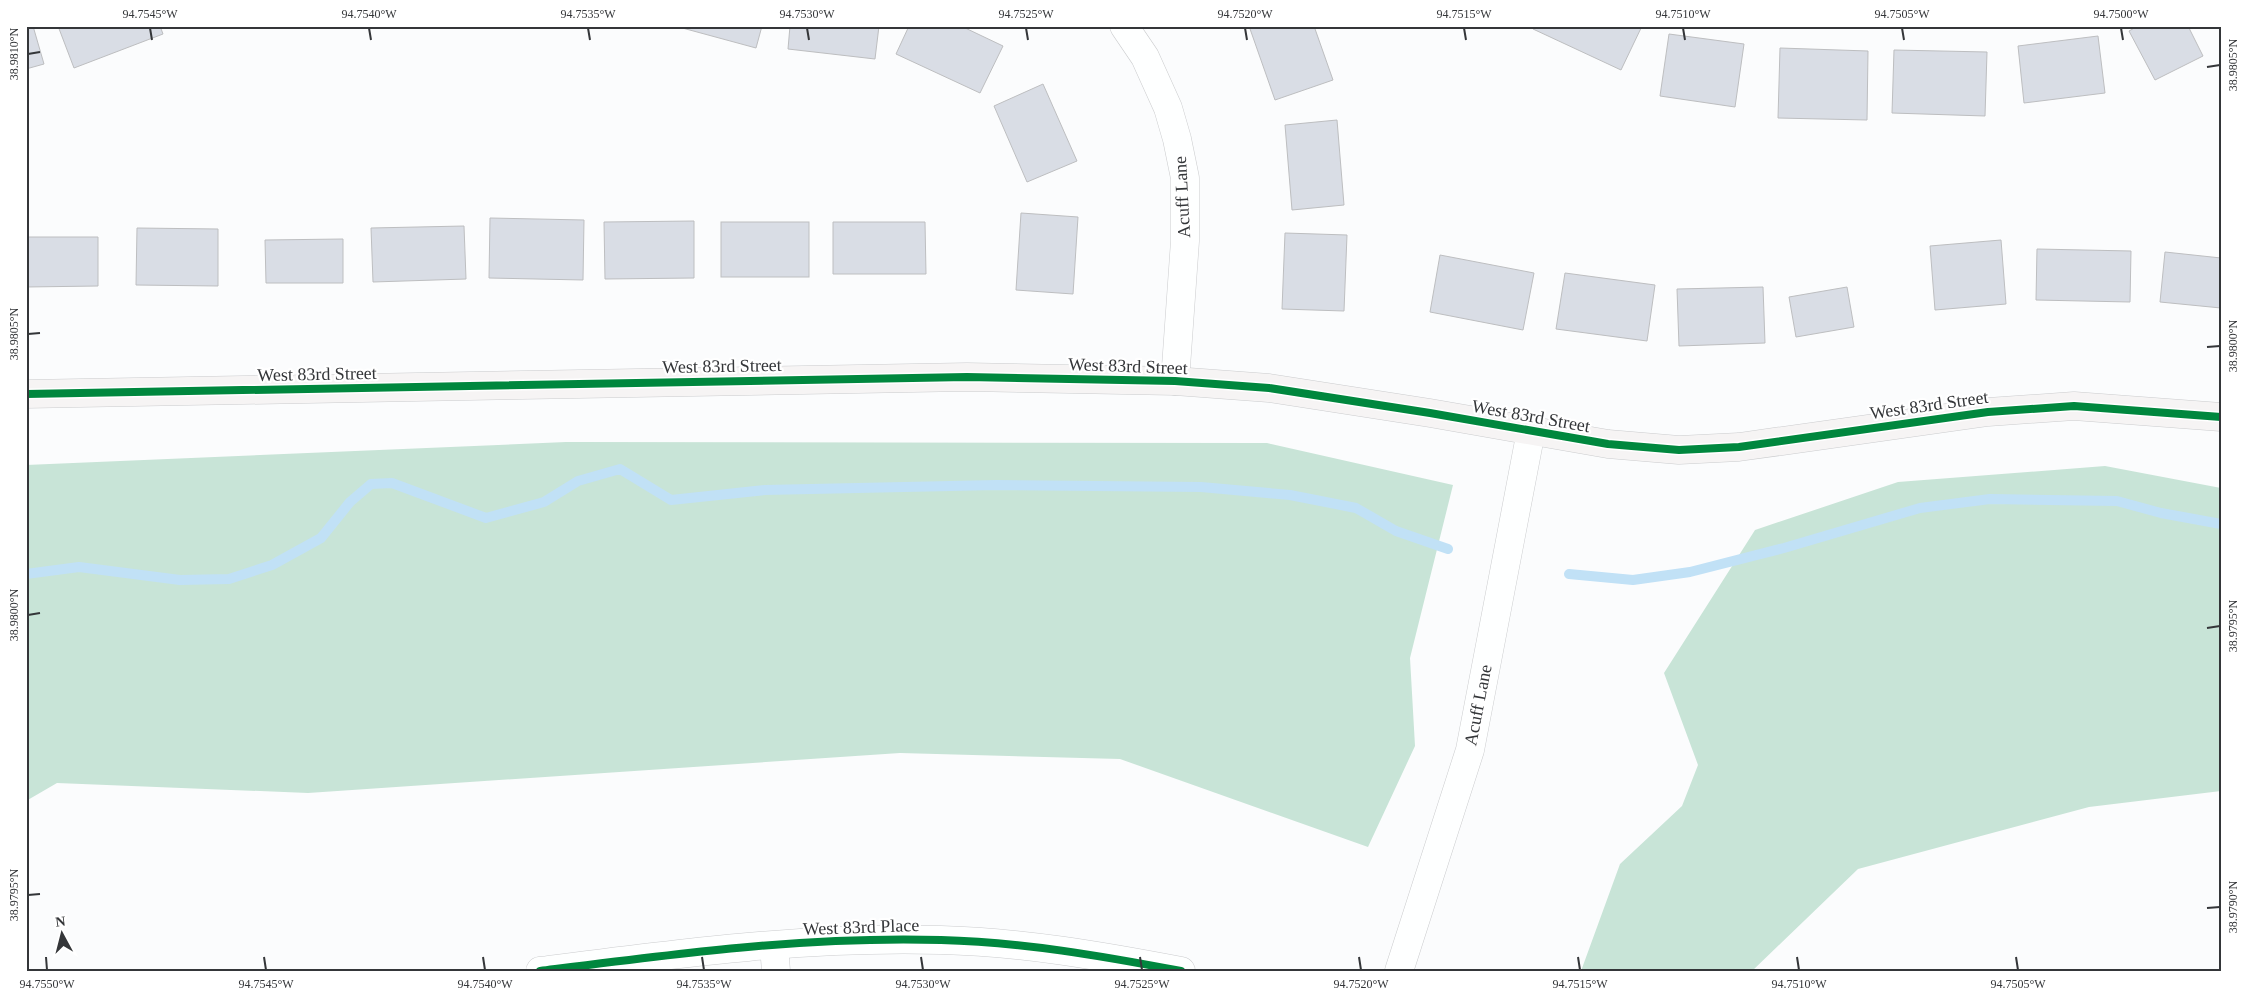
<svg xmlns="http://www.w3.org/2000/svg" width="2247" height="997" font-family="'Times New Roman',serif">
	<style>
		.forest { fill: #c8e4d7 }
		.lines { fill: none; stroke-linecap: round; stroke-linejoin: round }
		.stream { stroke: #c1e1f6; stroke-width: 10 }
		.building { fill: #d9dde5; stroke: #bdbec0 }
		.street-casing { stroke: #cbccce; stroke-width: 29 }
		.secondary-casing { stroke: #cbccce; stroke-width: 29 }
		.street { stroke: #feffff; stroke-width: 28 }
		.secondary { stroke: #f6f4f4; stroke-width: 28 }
		.cycleway-casing { stroke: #fff; stroke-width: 11 }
		.cycleway { stroke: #00873e; stroke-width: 8 }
		.ticks { fill: none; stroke: #343639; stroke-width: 2 }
		.labels { text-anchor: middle; stroke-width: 4.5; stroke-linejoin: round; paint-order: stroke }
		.street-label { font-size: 18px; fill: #343639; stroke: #fff }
		.neatline { fill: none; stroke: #343639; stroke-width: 2 }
		.ticks-label { font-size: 12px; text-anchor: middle; fill: #343639 }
	</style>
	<rect width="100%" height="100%" fill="#fbfcfd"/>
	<g class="forest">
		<polygon points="566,442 1267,443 1453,485 1410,658 1415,746 1368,847 1120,759 900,753 308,793 57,783 26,801 26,465"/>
		<polygon points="2105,466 2221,488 2221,791 2089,807 1858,869 1752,971 1581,971 1620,864 1682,806 1698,765 1664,673 1755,530 1898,482"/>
	</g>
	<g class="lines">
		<g class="stream">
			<polyline points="26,574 79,567 180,580 229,579 272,565 321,538 350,502 371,484 392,483 486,518 544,502 578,481 620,469 671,500 765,490 997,485 1201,487 1290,495 1356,508 1396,531 1448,549"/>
			<polyline points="1569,574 1633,580 1690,572 1784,548 1920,508 1990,499 2117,501 2161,513 2221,524"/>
		</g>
	</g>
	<g class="building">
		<polygon points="26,26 33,26 44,64 26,69"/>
		<polygon points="58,26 160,26 163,34 74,68"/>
		<polygon points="675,26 762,26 756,48"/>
		<polygon points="790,26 879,26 875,59 788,49"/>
		<polygon points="909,26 961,26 1003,46 980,93 896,54"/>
		<polygon points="1249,26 1314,26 1333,80 1275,100"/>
		<polygon points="1534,26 1642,26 1621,70 1533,29"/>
		<polygon points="2138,26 2188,26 2203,56 2155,80 2129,31"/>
		<polygon points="1669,34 1744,44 1735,107 1660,96"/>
		<polygon points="2098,36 2105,93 2024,103 2018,46"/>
		<polygon points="1780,48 1868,51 1867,120 1778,118"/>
		<polygon points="1894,50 1987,52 1985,116 1892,113"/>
		<polygon points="1043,84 1077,161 1027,182 994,106"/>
		<polygon points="1337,120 1344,205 1292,210 1285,125"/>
		<polygon points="1021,213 1078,217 1073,294 1016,290"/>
		<polygon points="490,218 584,220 583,280 489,278"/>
		<polygon points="694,221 694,278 605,279 604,222"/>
		<rect x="721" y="222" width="88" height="55"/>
		<polygon points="833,222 925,222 926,274 833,274"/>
		<polygon points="464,226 466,279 373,282 371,228"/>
		<polygon points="137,228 218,229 218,286 136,285"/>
		<polygon points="1285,233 1347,235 1344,311 1282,309"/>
		<polygon points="26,237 98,237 98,286 26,287"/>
		<polygon points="343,239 343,283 266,283 265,240"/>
		<polygon points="2001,240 2006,304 1935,310 1930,246"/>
		<polygon points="2037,249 2131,251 2130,302 2036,300"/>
		<polygon points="2165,252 2221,258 2221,308 2160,302"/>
		<polygon points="1440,255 1534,273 1523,330 1430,312"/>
		<polygon points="1565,273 1655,285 1647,341 1556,329"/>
		<polygon points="1763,287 1765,343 1679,346 1677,289"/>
		<polygon points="1847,287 1854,327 1796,337 1789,297"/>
	</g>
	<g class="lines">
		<g class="street-casing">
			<g id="street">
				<polyline points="1124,26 1145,57 1168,108 1177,139 1185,178 1185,241 1175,381"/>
				<polyline points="774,946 776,971"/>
				<path d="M 540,971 C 673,954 807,936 941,940 C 1022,942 1102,956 1181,971"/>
				<polyline points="1399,971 1470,750 1531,431"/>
			</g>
		</g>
		<g class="secondary-casing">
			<polyline id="secondary" points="26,394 967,377 1175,381 1269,388 1430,413 1608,444 1679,450 1739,447 1988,412 2074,406 2221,417"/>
		</g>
		<use href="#street" class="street"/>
		<use href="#secondary" class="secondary"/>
		<g class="cycleway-casing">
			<g id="cycleway">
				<polyline points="26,394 967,377 1175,381 1269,388 1430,413 1608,444 1679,450 1739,447 1988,412 2074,406 2221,417"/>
				<path d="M 540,971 C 673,954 807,936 941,940 C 1022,942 1102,956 1181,971"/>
			</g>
		</g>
		<use href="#cycleway" class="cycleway"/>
	</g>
	<path class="ticks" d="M 150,28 L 152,40M 369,28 L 371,40M 588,28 L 590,40M 807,28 L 809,40M 1026,28 L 1028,40M 1245,28 L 1247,40M 1464,28 L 1466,40M 1683,28 L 1685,40M 1902,28 L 1904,40M 2121,28 L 2123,40M 28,54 L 40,52M 2207,67 L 2220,65M 28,334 L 40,333M 2207,347 L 2220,346M 28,615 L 40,613M 2207,628 L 2220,626M 28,895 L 40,894M 2207,908 L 2220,907M 46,957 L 47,970M 264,957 L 266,970M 483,957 L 485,970M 702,957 L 704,970M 921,957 L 923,970M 1140,957 L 1142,970M 1359,957 L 1361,970M 1578,957 L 1580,970M 1797,957 L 1799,970M 2016,957 L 2018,970"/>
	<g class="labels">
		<g class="street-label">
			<text transform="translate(1182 197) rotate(-93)" y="6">Acuff Lane</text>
			<text transform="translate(722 366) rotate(-1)" y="6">West 83rd Street</text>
			<text transform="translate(1128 366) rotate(2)" y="6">West 83rd Street</text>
			<text transform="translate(317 374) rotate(-1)" y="6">West 83rd Street</text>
			<text transform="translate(1929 405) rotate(-8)" y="6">West 83rd Street</text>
			<text transform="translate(1531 416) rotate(10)" y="6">West 83rd Street</text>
			<text transform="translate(1478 705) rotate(-79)" y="6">Acuff Lane</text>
			<text transform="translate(861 927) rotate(-2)" y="6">West 83rd Place</text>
		</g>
	</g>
	<rect width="2247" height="997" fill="none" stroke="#ffffff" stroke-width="55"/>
	<g transform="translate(62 934) rotate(353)" stroke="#ffffff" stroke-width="4" paint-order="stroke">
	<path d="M0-4L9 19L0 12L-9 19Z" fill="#343639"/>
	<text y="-8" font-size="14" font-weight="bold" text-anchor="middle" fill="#343639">N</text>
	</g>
	<rect x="28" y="28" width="2192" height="942" class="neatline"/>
	<g class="ticks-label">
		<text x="150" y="18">94.7545°W</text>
		<text x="369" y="18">94.7540°W</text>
		<text x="588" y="18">94.7535°W</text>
		<text x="807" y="18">94.7530°W</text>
		<text x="1026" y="18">94.7525°W</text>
		<text x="1245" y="18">94.7520°W</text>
		<text x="1464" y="18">94.7515°W</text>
		<text x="1683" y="18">94.7510°W</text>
		<text x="1902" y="18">94.7505°W</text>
		<text x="2121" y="18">94.7500°W</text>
		<text transform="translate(14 54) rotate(-90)" y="4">38.9810°N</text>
		<text transform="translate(2233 65) rotate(-90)" y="4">38.9805°N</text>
		<text transform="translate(14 334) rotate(-90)" y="4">38.9805°N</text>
		<text transform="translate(2233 346) rotate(-90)" y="4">38.9800°N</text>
		<text transform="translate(14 615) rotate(-90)" y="4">38.9800°N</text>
		<text transform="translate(2233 626) rotate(-90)" y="4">38.9795°N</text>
		<text transform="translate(14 895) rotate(-90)" y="4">38.9795°N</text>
		<text transform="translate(2233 907) rotate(-90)" y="4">38.9790°N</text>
		<text x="47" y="988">94.7550°W</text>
		<text x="266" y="988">94.7545°W</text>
		<text x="485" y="988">94.7540°W</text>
		<text x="704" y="988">94.7535°W</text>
		<text x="923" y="988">94.7530°W</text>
		<text x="1142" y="988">94.7525°W</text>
		<text x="1361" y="988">94.7520°W</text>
		<text x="1580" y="988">94.7515°W</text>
		<text x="1799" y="988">94.7510°W</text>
		<text x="2018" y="988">94.7505°W</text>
	</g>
</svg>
